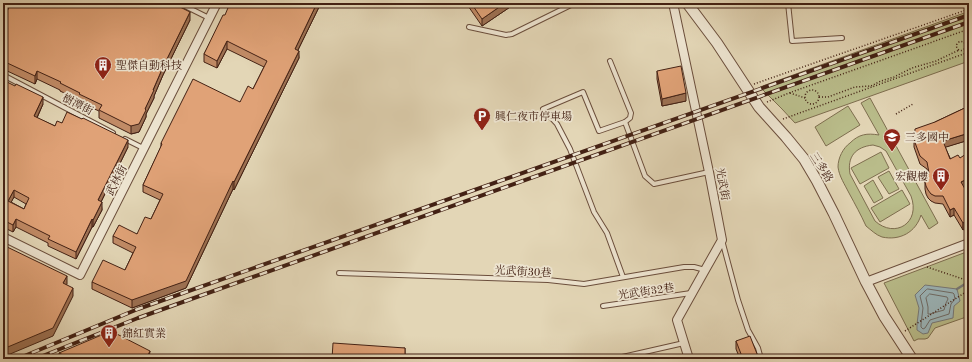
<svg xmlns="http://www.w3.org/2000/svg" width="972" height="362" font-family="'Old Standard TT','Noto Serif TC',serif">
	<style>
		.green { fill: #b9bc8a; stroke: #7e6e4f; fill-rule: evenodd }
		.water { fill: #9cb6ba; stroke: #787a78 }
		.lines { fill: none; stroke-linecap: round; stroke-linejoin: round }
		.shore { stroke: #706c67; stroke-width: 1 }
		.stream { stroke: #787a78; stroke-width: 2.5 }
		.service-casing { stroke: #6b4e3c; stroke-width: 6 }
		.minor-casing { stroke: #6b4e3c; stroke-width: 10 }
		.tertiary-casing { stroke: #6b4e3c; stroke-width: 12 }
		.path { stroke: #432114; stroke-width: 1.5; stroke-dasharray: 1 2; stroke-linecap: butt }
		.service { stroke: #ede4d0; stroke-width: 4 }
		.minor { stroke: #ede4d0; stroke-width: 8 }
		.tertiary { stroke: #ede4d0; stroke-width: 10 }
		.rail-casing { stroke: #432114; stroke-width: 4 }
		.rail { stroke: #ede4d0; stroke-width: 2.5; stroke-dasharray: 8; stroke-linecap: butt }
		.wall { fill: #c18b66; stroke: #432114; fill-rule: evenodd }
		.shaded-wall { fill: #9d7153; stroke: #432114 }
		.building { fill: #e0a277; stroke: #432114; fill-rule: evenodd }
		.labels { text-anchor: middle; stroke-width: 3.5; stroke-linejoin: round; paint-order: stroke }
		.poi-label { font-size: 11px; fill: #432114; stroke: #ede4d0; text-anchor: start }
		.street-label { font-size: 11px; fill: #432114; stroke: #ede4d0 }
	</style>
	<rect width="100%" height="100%" fill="#e3d6b6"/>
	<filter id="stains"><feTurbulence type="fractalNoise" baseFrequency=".005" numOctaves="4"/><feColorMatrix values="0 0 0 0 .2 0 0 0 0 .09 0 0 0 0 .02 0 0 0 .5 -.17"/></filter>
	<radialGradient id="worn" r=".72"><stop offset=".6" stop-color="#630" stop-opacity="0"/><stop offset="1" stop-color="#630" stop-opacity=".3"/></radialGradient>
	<g class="green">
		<polygon points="967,12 969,14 969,61 795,123 782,109 760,87"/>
		<path d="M 870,98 L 938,223 L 929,229 L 921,215 C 916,232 900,241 882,237 C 876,235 871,230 866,226 C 861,215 855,204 849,193 C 845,185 839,176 838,167 C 838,158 843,148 850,143 C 859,134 867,133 879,135 L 861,103 ZM 873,145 L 880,147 L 886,151 L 911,196 C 921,223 895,239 875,221 L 850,174 C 847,157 855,147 873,145 Z"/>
		<polygon points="848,106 860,125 826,146 815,127"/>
		<polygon points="881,152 889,168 860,184 851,168"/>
		<polygon points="889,171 899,189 889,194 878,177"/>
		<polygon points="873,180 883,198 874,203 864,186"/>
		<polygon points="902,190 910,204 880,222 871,208"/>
		<polygon points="969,251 969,316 935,328 928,338 925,339 918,339 914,341 884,283"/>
	</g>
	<polygon class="water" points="925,285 957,289 960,301 954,306 953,318 932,323 928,333 923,334 917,330 917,324 919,308 915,295"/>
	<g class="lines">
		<g class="shore">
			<polygon points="928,289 953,293 954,294 955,299 951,304 949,314 930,320 925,328 923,329 921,327 921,324 923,308 920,296 926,290"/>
			<polygon points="930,294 947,297 948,299 946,303 944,310 930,314 928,314 928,307 926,298"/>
		</g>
		<polyline class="stream" points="957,289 965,284"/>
		<g class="service-casing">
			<g id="service">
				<polyline points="179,3 209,18"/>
				<polyline points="788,3 792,41 842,38"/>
				<polyline points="469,27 506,35 512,34 575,3"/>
				<polyline points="610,61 631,113 630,118 625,122 599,131 583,92 543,109 557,124 570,149 594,212 607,233 623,277"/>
				<polyline points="3,75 113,133"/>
				<polyline points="625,122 645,176 654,184 709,172"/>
				<polyline points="125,139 143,148"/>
				<polyline points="722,240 738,300 748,330 758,348 761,359"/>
				<polyline points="339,273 548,280 584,284 684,267 694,267 705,270"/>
				<polyline points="603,306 691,293"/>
				<polyline points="618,358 684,343"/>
			</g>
		</g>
		<g class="minor-casing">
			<g id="minor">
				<polyline points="673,3 709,172 722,240 705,270 677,320 689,359"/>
				<polyline points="3,237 80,275 217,3"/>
				<polyline points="866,282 969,243"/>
			</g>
		</g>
		<g class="tertiary-casing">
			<polyline id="tertiary" points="687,3 717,43 759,107 786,137 804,159 817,181 834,214 866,282 884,316 912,359"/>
		</g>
		<g class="path">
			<circle cx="961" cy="46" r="4.5"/>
			<polyline points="964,43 969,40"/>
			<polyline points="754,84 969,9"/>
			<circle cx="812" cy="97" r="7"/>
			<polyline points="790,93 805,98"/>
			<polyline points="819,97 828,97 855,87 871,86 881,81 894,77 912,68 936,61 959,50"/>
			<polyline points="767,102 789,93 969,29"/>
			<polyline points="896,114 913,104"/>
			<polyline points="783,119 969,52"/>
			<polyline points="927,267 969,281"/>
			<polyline points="905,331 969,290"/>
		</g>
		<use href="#service" class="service"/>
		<use href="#minor" class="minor"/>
		<use href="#tertiary" class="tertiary"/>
		<g class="rail-casing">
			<g id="rail">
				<polyline points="17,359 138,309 969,15"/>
				<polyline points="35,359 138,318 969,22"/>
			</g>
		</g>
		<use href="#rail" class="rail"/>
	</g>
	<g class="wall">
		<polygon points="3,3 172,3 190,20 163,75 154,96 154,98 146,114 146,117 139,132 131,134 99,118 99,111 79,102 79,100 60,91 60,90 37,79 35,84 3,69 3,20 7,12 3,10"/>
		<polygon points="321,3 298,50 299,58 234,190 233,189 186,288 132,308 92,289 92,282 125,270 133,253 113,243 113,236 137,234 151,219 160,200 143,192 143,185 161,147 161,143 240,102 253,89 264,67 227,49 217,68 204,62 204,54 225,15"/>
		<polygon points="466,3 516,3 482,26"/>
		<polygon points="657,71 686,101 662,106 657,79"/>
		<path d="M 3,80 L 43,104 L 37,118 L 55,126 L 62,123 L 128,147 L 101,202 L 102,210 L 93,227 L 92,227 L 76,259 L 48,246 L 48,243 L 16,227 L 13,232 L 3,227 ZM 14,197 L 26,204 L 24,209 L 11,202 Z"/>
		<polygon points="969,106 969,140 945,147 964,188 963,230 954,215 950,217 943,204 935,203 931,201 928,198 926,194 925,189 925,182 928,174 927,169 920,164 914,147 914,140 935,122"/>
		<polygon points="736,341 759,359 740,359 736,349"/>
		<polygon points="405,348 405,359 332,359"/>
		<polygon points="59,353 150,358 149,359 59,359"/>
	</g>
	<g class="shaded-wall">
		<polygon points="317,3 321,3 295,56 295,49"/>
		<polygon points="505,3 516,3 482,26 482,19"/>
		<polygon points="190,12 190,20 163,75 154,96 154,98 146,114 146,117 139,132 131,134 131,126 145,109 163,67"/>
		<polygon points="227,41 227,49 217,68 217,61"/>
		<polygon points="299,51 299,58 234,190 234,182"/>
		<polygon points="37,71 37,79 35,84 35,76"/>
		<polygon points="686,93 686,101 662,106 662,99"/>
		<polygon points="43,97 43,104 34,124 34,116"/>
		<polygon points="969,133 969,140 943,148 943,141"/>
		<polygon points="128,140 128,147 98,208 98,200"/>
		<polygon points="969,178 969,185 961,190 961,182"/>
		<polygon points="233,181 233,189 186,288 132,308 132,300"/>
		<polygon points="14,190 14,197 8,208 8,201"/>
		<polygon points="102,202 102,210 93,227 93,220"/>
		<polygon points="954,208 954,215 950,217 950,210"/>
		<polygon points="16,219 16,227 13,232 13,225"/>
		<polygon points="92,219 92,227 76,259 76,252"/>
		<polygon points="969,219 969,227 963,230 963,223"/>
		<polygon points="67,276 67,284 63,291 63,283"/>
		<polygon points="73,288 73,296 53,336 3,357 3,349"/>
		<polygon points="150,351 149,359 146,359"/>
	</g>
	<g class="building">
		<polygon points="6,3 172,3 190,12 163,67 153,90 154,90 145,109 146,110 139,124 131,126 99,110 102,105 79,94 80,93 60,83 61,82 37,71 35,76 3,61 3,20 10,5"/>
		<polygon points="230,3 317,3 295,49 299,51 234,182 233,181 186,281 132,300 92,282 103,260 125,270 136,247 113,236 119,225 137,234 145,217 151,219 163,194 143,185 162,144 161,143 193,79 240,102 248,86 253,89 267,61 227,41 217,61 204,54 223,15 225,15"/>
		<polygon points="471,3 505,3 482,19"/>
		<polygon points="681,66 686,93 662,99 657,71"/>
		<path d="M 3,80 L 15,86 L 16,84 L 43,97 L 34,116 L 55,126 L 57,121 L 62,123 L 67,112 L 82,119 L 83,118 L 128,140 L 98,200 L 102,202 L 93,220 L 92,219 L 76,252 L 48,239 L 50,236 L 16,219 L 13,225 L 3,220 ZM 14,190 L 29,198 L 24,209 L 8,201 Z"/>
		<polygon points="969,106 969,133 943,141 950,159 958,155 960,158 969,152 969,178 961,182 969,196 969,219 963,223 954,208 950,210 943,196 935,196 931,194 928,190 926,186 925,182 926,177 929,173 927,162 920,156 914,140 915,129 935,122"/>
		<polygon points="3,245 67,276 63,283 73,288 53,328 3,349"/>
		<polygon points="111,331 150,351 146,359 72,359 59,353"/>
		<polygon points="750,336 759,359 743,359 736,341"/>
		<polygon points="333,343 405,348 405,356 400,356 400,359 332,359"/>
	</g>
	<defs>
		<g id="building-pin" transform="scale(0.9)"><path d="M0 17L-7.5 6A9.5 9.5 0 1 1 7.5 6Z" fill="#8f2418" stroke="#ede4d0"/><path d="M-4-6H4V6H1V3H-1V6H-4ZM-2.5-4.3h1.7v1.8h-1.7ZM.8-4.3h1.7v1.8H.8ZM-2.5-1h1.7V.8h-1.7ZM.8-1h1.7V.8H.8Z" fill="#fff"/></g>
		<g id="parking-pin" transform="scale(0.9)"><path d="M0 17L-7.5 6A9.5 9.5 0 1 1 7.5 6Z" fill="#8f2418" stroke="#ede4d0"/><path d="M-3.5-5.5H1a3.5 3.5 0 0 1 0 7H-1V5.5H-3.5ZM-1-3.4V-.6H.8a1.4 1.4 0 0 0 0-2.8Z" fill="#fff"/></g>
		<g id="school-pin" transform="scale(0.9)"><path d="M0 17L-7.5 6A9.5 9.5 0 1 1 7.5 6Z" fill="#8f2418" stroke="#ede4d0"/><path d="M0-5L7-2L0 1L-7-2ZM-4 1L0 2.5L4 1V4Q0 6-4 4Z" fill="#fff"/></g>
	</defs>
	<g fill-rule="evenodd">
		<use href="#building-pin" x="103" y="65"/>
		<use href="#parking-pin" x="482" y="116"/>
		<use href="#school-pin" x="892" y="137"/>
		<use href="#building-pin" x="941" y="176"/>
		<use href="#building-pin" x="109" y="333"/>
	</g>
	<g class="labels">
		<g class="poi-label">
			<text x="116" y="69">聖傑自動科技</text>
			<text x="495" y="120">興仁夜市停車場</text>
			<text x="905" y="141">三多國中</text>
			<text x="928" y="180" text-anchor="end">宏觀樓</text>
			<text x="122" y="337">錦紅實業</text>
		</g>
		<g class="street-label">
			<text transform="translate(78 104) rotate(27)" y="4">樹潭街</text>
			<text transform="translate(822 167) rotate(58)" y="4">三多路</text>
			<text transform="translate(116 180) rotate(-63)" y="4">武林街</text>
			<text transform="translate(723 184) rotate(79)" y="4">光武街</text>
			<text transform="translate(523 271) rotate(3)" y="4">光武街30巷</text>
			<text transform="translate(646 291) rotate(-8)" y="4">光武街32巷</text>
		</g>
	</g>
	<rect width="972" height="362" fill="none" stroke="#e3d6b6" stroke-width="16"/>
	<rect x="4" y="4" width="964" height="354" fill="none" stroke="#432114" stroke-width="2"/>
	<rect x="8" y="8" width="956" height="346" fill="none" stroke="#432114"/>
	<rect width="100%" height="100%" filter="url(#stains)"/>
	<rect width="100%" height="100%" fill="url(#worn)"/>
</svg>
